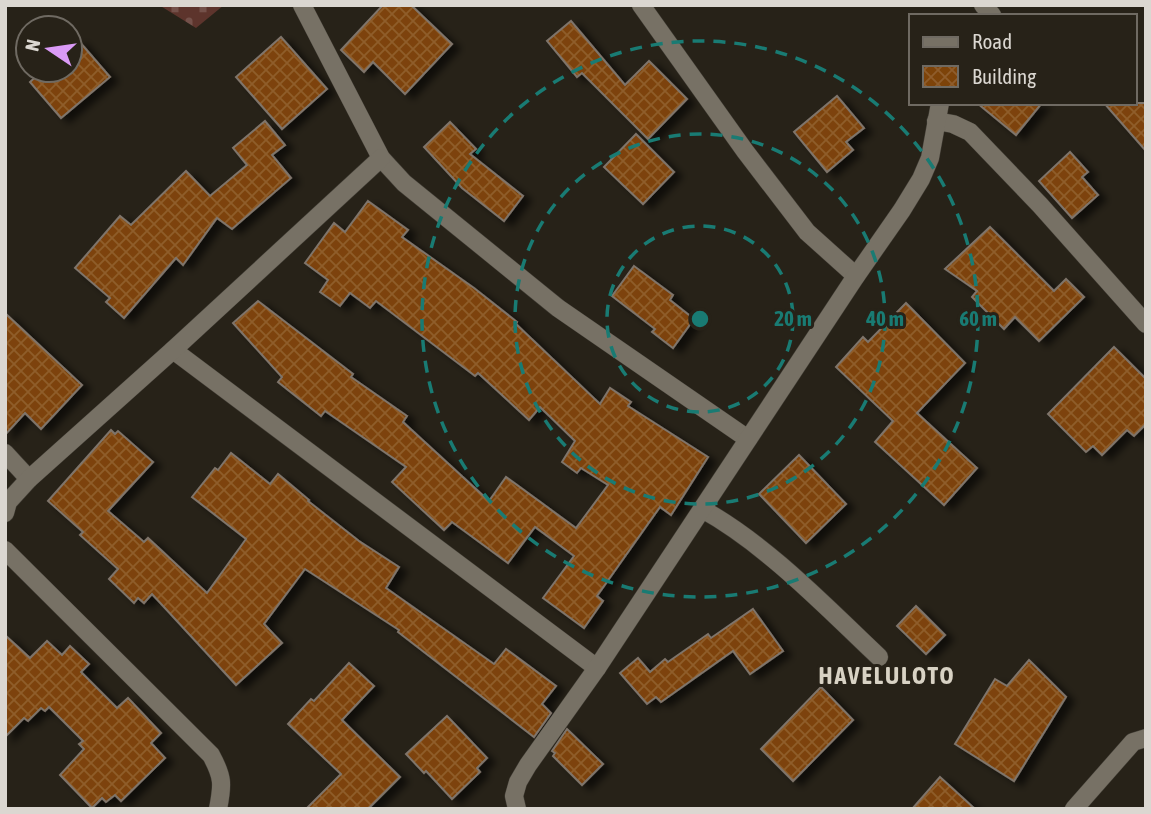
<svg xmlns="http://www.w3.org/2000/svg" width="1151" height="814" font-family="'Asap Condensed',sans-serif">
	<style>
		.cemetery { fill: url(#cemetery-stones) }
		.building { fill: url(#building-cross-hatch); stroke: #7f746b; stroke-width: 2; filter: url(#shadow) }
		.lines { fill: none; stroke-linecap: round; stroke-linejoin: round }
		.minor-casing { stroke: #413d35; stroke-width: 19 }
		.minor { stroke: #777165; stroke-width: 18 }
		.ring { fill: none; stroke: #197b73; stroke-width: 3.5; stroke-dasharray: 12 9 }
		.labels { text-anchor: middle; stroke-width: 6; stroke-linejoin: round; paint-order: stroke }
		.district-label { font-size: 24px; font-weight: bold; letter-spacing: 2px; fill: #d8d2c4; stroke: #272218 }
		.centre { fill: #197b73; stroke: #272218; stroke-width: 3.5 }
		.ring-label { font-size: 21px; text-anchor: middle; font-weight: bold; fill: #197b73; stroke: #272218; stroke-width: 6; stroke-linejoin: round; paint-order: stroke }
	</style>
	<defs>
		<pattern id="cemetery-stones" width="16" height="16" patternUnits="userSpaceOnUse" patternTransform="scale(1.75)"><rect width="16" height="16" fill="#5d342c"/><path d="M2 7V4a2 2 0 0 1 4 0v3zM10 15v-3a2 2 0 0 1 4 0v3z" fill="#74514a"/></pattern>
		<pattern id="building-cross-hatch" width="8" height="8" patternUnits="userSpaceOnUse" patternTransform="scale(1.75)"><rect width="8" height="8" fill="#7d4309"/><path d="M0 0l8 8M0 8l8-8" fill="none" stroke="#8f5d2c"/></pattern>
		<filter id="shadow"><feDropShadow dx="8" dy="4.5" stdDeviation="3.5" flood-color="#0009"/></filter>
	</defs>
	<rect width="100%" height="100%" fill="#272218"/>
	<polygon class="cemetery" points="159,5 224,5 196,28"/>
	<g class="building">
		<polygon points="383,5 411,5 452,44 405,94 373,62 364,72 341,50"/>
		<polygon points="571,21 625,85 649,61 687,99 648,139 582,73 577,77 547,41"/>
		<polygon points="281,37 327,89 282,129 236,77"/>
		<polygon points="78,40 110,77 61,118 30,82 43,70 70,70 70,47"/>
		<polygon points="837,96 864,128 846,142 853,150 827,172 794,132"/>
		<polygon points="977,103 1042,103 1016,135"/>
		<polygon points="1104,103 1146,103 1146,151"/>
		<polygon points="265,121 285,145 272,155 291,178 232,229 217,218 183,265 176,258 124,318 106,302 110,298 75,268 120,216 131,225 186,171 210,196 247,165 233,148"/>
		<polygon points="450,122 476,149 470,154 523,196 504,221 462,188 424,147"/>
		<polygon points="636,134 674,172 643,204 604,167"/>
		<polygon points="1070,152 1088,172 1082,177 1098,195 1072,218 1039,181"/>
		<polygon points="368,201 408,230 402,237 474,288 517,322 516,324 600,404 610,388 631,402 628,406 708,457 671,515 660,507 597,596 603,601 584,628 543,598 574,556 535,527 508,563 452,522 444,530 392,482 406,467 325,411 321,416 278,382 282,377 233,323 258,301 353,374 351,377 407,416 403,422 489,501 506,477 576,528 608,485 581,468 577,473 562,462 575,441 540,407 529,420 478,373 475,376 376,301 370,308 350,293 340,306 320,292 328,280 305,263 334,223 345,232"/>
		<polygon points="990,227 1054,291 1066,279 1084,297 1039,341 1015,317 1004,329 972,297 977,291 945,269"/>
		<polygon points="634,266 673,295 670,300 694,319 673,348 652,332 655,329 612,296"/>
		<polygon points="906,303 965,363 917,413 977,468 944,505 875,442 893,421 836,367 863,337 868,342"/>
		<polygon points="5,313 82,385 41,429 25,413 5,435"/>
		<polygon points="1114,347 1146,379 1146,424 1134,436 1127,430 1102,455 1093,446 1086,452 1048,414"/>
		<polygon points="111,430 115,434 118,431 153,462 108,511 144,542 148,538 207,593 246,539 192,497 215,468 218,470 231,453 270,484 278,474 309,500 308,501 359,541 399,567 386,588 494,664 506,649 556,686 542,704 551,713 534,737 398,632 399,630 305,569 264,624 282,643 236,685 152,594 144,603 138,598 134,603 109,579 118,569 80,535 83,532 48,501"/>
		<polygon points="799,455 846,504 806,543 759,494"/>
		<polygon points="916,606 945,635 926,654 897,626"/>
		<polygon points="753,609 783,651 750,674 733,651 661,702 656,697 647,704 620,673 638,658 650,672 665,659 668,662 708,634 711,638"/>
		<polygon points="5,635 30,658 47,641 62,655 70,646 89,664 81,672 117,708 128,698 161,733 151,743 165,758 121,801 115,795 106,802 102,798 92,808 60,775 84,749 79,744 83,741 49,707 45,711 41,708 28,721 24,718 5,737"/>
		<polygon points="1029,660 1066,697 1014,781 955,744 995,679 1007,686"/>
		<polygon points="349,663 374,686 342,720 400,777 368,809 306,809 341,774 288,724 311,699 314,701"/>
		<polygon points="821,687 853,720 793,781 761,749"/>
		<polygon points="447,716 487,758 477,768 480,772 452,799 426,771 424,773 406,754"/>
		<polygon points="567,729 603,764 582,785 553,756 555,753 552,751"/>
		<polygon points="940,777 975,809 912,809"/>
	</g>
	<g class="lines">
		<g class="minor-casing">
			<g id="minor">
				<polyline points="302,5 381,158 404,183 558,308 748,439"/>
				<polyline points="641,5 745,151 807,232 856,276"/>
				<polyline points="983,5 992,15"/>
				<polyline points="936,121 953,124 970,132 1040,205 1146,324"/>
				<polyline points="173,350 597,668"/>
				<polyline points="5,453 29,479"/>
				<path d="M 702,509 C 767,545 825,606 879,657"/>
				<polyline points="5,513 8,502 29,479 173,350 381,158"/>
				<path d="M 5,550 L 211,755 C 223,777 223,784 218,809"/>
				<polyline points="517,809 514,796 518,782 528,765 597,668 856,276 902,210 921,179 930,158 940,103"/>
				<polyline points="1074,809 1133,742 1146,738"/>
			</g>
		</g>
		<use href="#minor" class="minor"/>
	</g>
	<g class="ring">
		<circle cx="700" cy="319" r="93"/>
		<circle cx="700" cy="319" r="185"/>
		<circle cx="700" cy="319" r="278"/>
	</g>
	<g class="labels">
		<g class="district-label">
			<text x="887" y="684">HAVELULOTO</text>
		</g>
	</g>
	<circle cx="700" cy="319" r="10" class="centre"/>
	<g class="ring-label">
		<text x="793" y="326">20 m</text>
		<text x="885" y="326">40 m</text>
		<text x="978" y="326">60 m</text>
	</g>
	<rect width="1151" height="814" fill="none" stroke="#dbd7d1" stroke-width="14"/>
	<rect x="909" y="14" width="228" height="91" fill="#272218" stroke="#6f6a62" stroke-width="2"/>
	<rect x="923" y="37" width="35" height="10" fill="#777165" stroke="#6f6a62" stroke-width="2"/>
	<text x="972" y="49" font-size="21" fill="#dbd7d1">Road</text>
	<rect x="923" y="66" width="35" height="21" fill="url(#building-cross-hatch)" stroke="#6f6a62" stroke-width="2"/>
	<text x="972" y="84" font-size="21" fill="#dbd7d1">Building</text>
	<g transform="translate(49 49) rotate(283)"><circle r="33" fill="#272218" stroke="#6f6a62" stroke-width="2"/>
	<path d="M0-5L12 26L0 18L-12 26Z" fill="#da9af6"/>
	<text y="-10" font-size="19" font-weight="bold" text-anchor="middle" fill="#dbd7d1">N</text>
	</g>
</svg>
